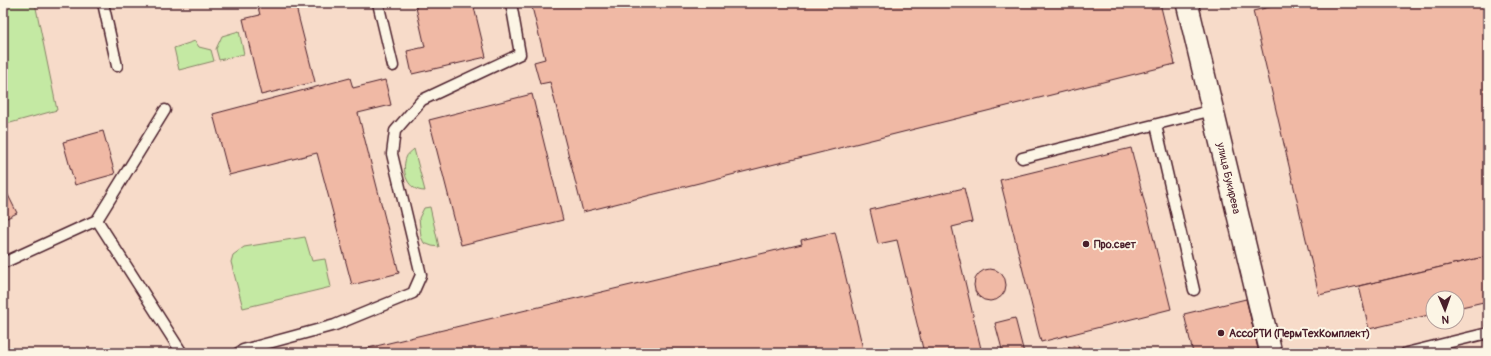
<svg xmlns="http://www.w3.org/2000/svg" width="1491" height="356" font-family="Pangolin,sans-serif">
	<style>
		.built { fill: #f7dbc9; fill-rule: evenodd }
		.green { fill: #c4e9a3; stroke: #878467 }
		.building { fill: #f0b9a5; stroke: #4a1f2b }
		.lines { fill: none; stroke-linecap: round; stroke-linejoin: round }
		.lane-casing { stroke: #4a1f2b; stroke-width: 13 }
		.street-casing { stroke: #4a1f2b; stroke-width: 24 }
		.lane { stroke: #fcf5e5; stroke-width: 10 }
		.street { stroke: #fcf5e5; stroke-width: 21 }
		.poi-dot { fill: #4a1f2b; stroke: #fcf5e5; stroke-width: 1.5 }
		.labels { text-anchor: middle; stroke-width: 4; stroke-linejoin: round; paint-order: stroke }
		.street-label { font-size: 11px; fill: #4a1f2b; stroke: #fcf5e5 }
		.poi-label { font-size: 11px; font-weight: bold; fill: #4a1f2b; stroke: #fcf5e5; text-anchor: start }
	</style>
	<rect width="100%" height="100%" fill="#fae9d8"/>
	<filter id="ink" filterUnits="userSpaceOnUse"><feTurbulence type="fractalNoise" baseFrequency=".025" numOctaves="2"/><feDisplacementMap in="SourceGraphic" scale="8" xChannelSelector="R" yChannelSelector="G"/><feConvolveMatrix kernelMatrix="1 2 1 2 8 2 1 2 1" color-interpolation-filters="sRGB"/></filter>
	<g filter="url(#ink)">
		<path class="built" d="M 3,3 L 1488,3 L 1488,353 L 3,353 ZM 1433,298 L 1457,298 L 1457,322 L 1433,322 Z"/>
		<g class="green">
			<polygon points="3,3 35,3 57,110 3,125"/>
			<polygon points="239,31 244,54 219,60 216,49 222,36"/>
			<polygon points="195,41 199,47 211,50 214,61 179,70 174,48"/>
			<path d="M 414,149 L 425,191 C 408,191 401,173 406,158 C 407,154 411,152 414,149 Z"/>
			<polygon points="430,207 439,247 432,246 424,243 421,237 419,218 424,208"/>
			<polygon points="305,237 312,261 325,259 331,287 243,308 231,262 233,255 244,247"/>
		</g>
		<g class="building">
			<polygon points="257,3 295,3 315,82 261,95 243,19 260,15"/>
			<polygon points="415,3 473,3 486,57 412,74 407,51 425,47"/>
			<polygon points="531,3 1160,3 1175,64 583,212 550,82 540,84 534,62 545,59"/>
			<polygon points="1286,3 1488,3 1488,256 1319,295 1253,11"/>
			<polygon points="350,78 353,88 385,80 391,105 358,113 399,273 352,285 317,153 229,175 213,114"/>
			<polygon points="532,94 563,220 461,245 429,120"/>
			<polygon points="103,131 115,174 75,185 63,142"/>
			<polygon points="1131,148 1171,309 1041,342 1000,180"/>
			<polygon points="3,185 17,213 3,220"/>
			<polygon points="964,188 972,222 952,227 982,353 924,353 897,240 878,244 870,210"/>
			<polygon points="835,232 864,353 347,353 802,244 801,240"/>
			<polygon points="1488,256 1488,301 1457,308 1457,298 1433,298 1433,314 1369,329 1359,286"/>
			<circle cx="990" cy="285" r="16"/>
			<polygon points="1246,299 1259,353 1193,353 1184,314"/>
			<polygon points="1015,318 1024,353 1003,353 995,323"/>
			<polygon points="1078,345 1080,353 1046,353"/>
		</g>
		<g class="lines">
			<g class="lane-casing">
				<g id="lane">
					<polyline points="103,3 117,66"/>
					<polyline points="378,3 393,66"/>
					<polyline points="1156,125 1194,290"/>
					<polyline points="1022,158 1213,110"/>
					<polyline points="97,220 165,110"/>
					<polyline points="3,263 97,220 182,353"/>
					<polyline points="238,353 243,350 335,325 413,293 421,275 392,154 395,131 422,100 520,54 511,3"/>
					<polyline points="1406,353 1488,333"/>
				</g>
			</g>
			<g class="street-casing">
				<polyline id="street" points="1187,3 1271,353"/>
			</g>
			<use href="#lane" class="lane"/>
			<use href="#street" class="street"/>
		</g>
	</g>
	<g class="poi-dot">
		<circle cx="1086" cy="244" r="4"/>
		<circle cx="1221" cy="333" r="4"/>
	</g>
	<g class="labels">
		<g class="street-label">
			<text transform="translate(1229 178) rotate(77)" y="4">улица Букирева</text>
		</g>
		<g class="poi-label">
			<text x="1094" y="248">Про.свет</text>
			<text x="1229" y="337">АссоРТИ (ПермТехКомплект)</text>
		</g>
	</g>
	<rect width="1491" height="356" fill="none" stroke="#fcf5e5" stroke-width="16"/>
	<rect x="8" y="8" width="1475" height="340" fill="none" stroke="#4a1f2b" stroke-width="1.5" filter="url(#ink)"/>
	<g transform="translate(1445 310) rotate(178)"><circle r="19" fill="#fcf5e5" stroke="#b59f9b"/>
	<path d="M0-3L7 15L0 10L-7 15Z" fill="#4a1f2b"/>
	<text y="-6" font-size="11" font-weight="bold" text-anchor="middle" fill="#4a1f2b">N</text>
	</g>
</svg>
